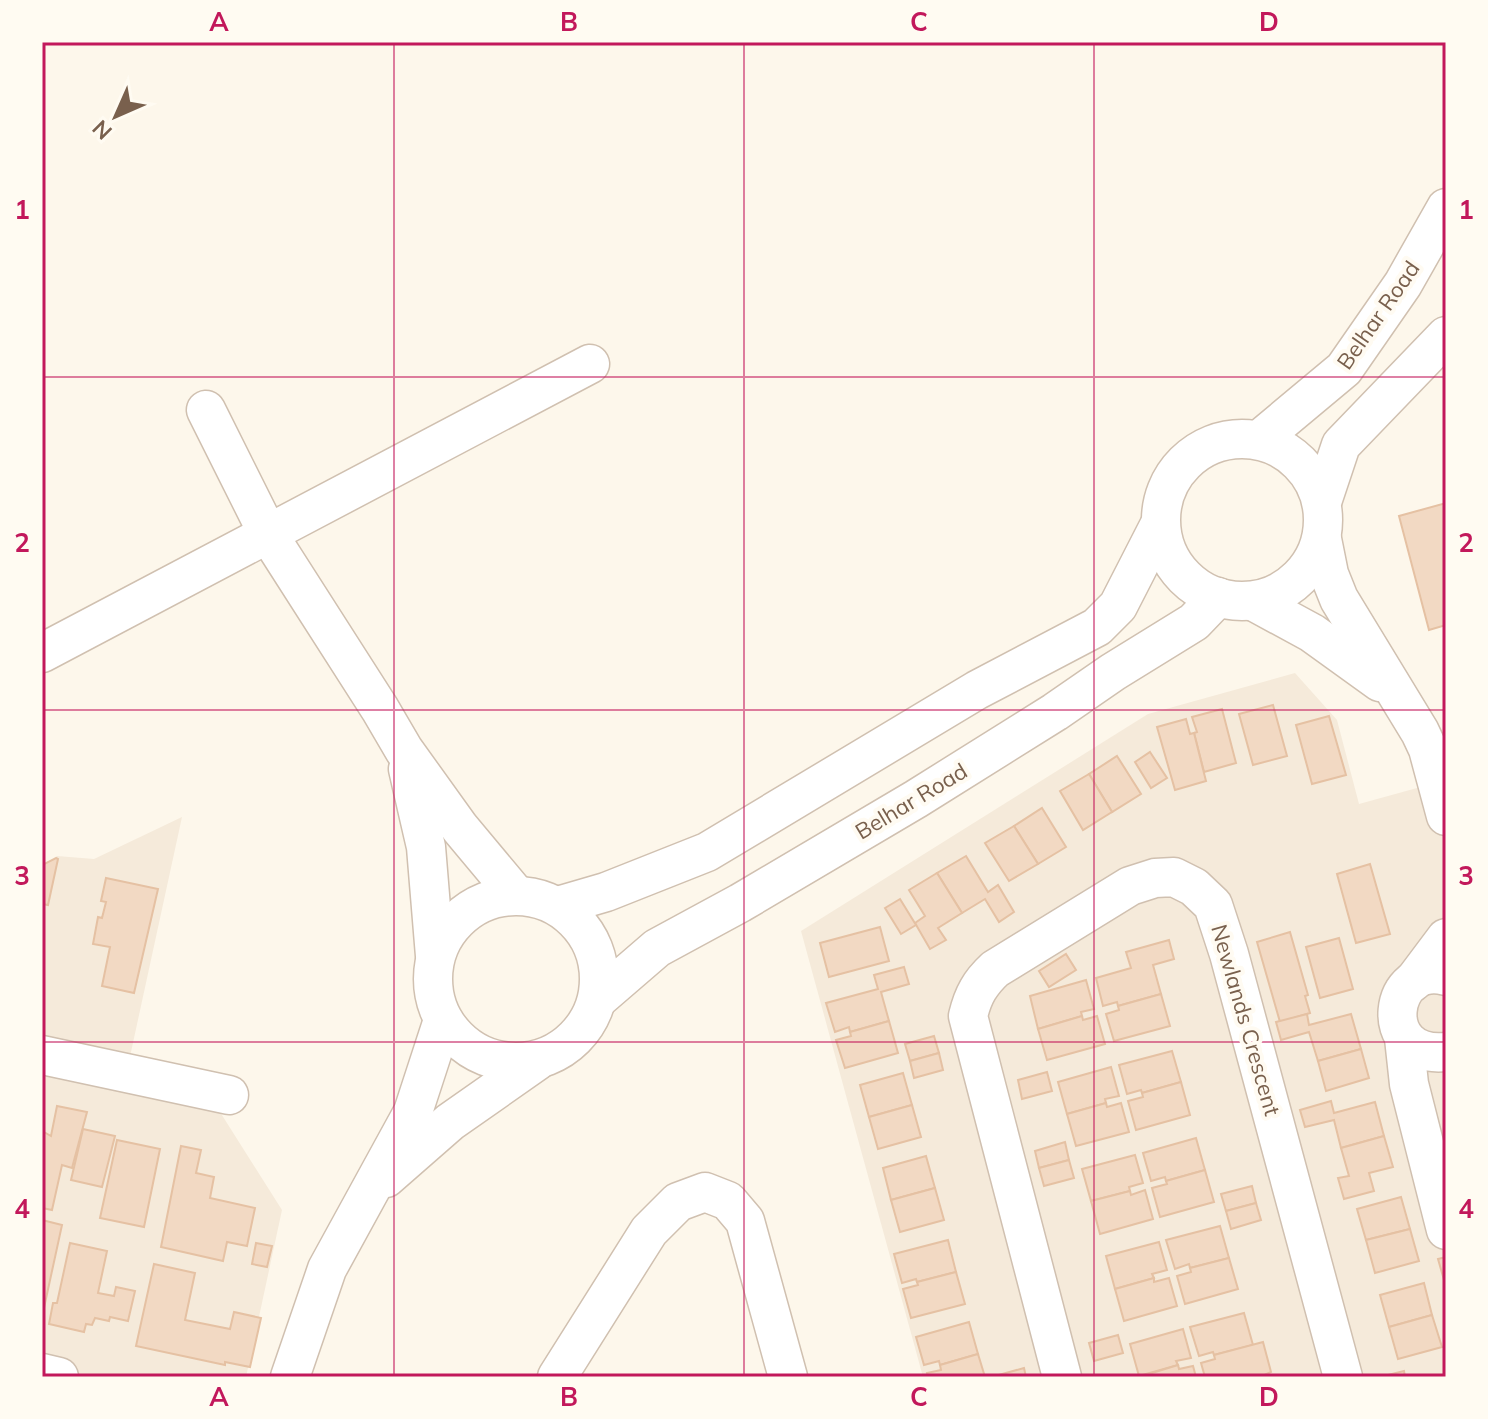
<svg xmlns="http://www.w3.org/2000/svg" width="1488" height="1419" font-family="Mulish,sans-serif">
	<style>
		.residential { fill: #f5eada }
		.building { fill: #f2d9c3; stroke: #e5c1a3; stroke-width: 2 }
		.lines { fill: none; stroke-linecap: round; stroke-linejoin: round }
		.minor-casing { stroke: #d0c0b0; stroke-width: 41 }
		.minor { stroke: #fff; stroke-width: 38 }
		.grid { fill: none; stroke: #c2185b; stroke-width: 2; stroke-opacity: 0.55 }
		.labels { text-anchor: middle; stroke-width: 8; stroke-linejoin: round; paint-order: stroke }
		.street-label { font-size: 22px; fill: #79604d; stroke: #fffbf2 }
		.neatline { fill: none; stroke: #c2185b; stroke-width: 3 }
		.grid-label { font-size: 26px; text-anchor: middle; font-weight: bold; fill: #c2185b }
	</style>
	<rect width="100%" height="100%" fill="#fdf7eb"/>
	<g class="residential">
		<polygon points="1295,673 1337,720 1359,804 1446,780 1446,1377 923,1377 801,931 1148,714"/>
		<polygon points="182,817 126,1075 208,1093 282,1210 246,1377 42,1377 42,865 57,856 94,859"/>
	</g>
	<g class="building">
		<polygon points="1446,503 1446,625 1429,630 1399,516"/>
		<polygon points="1273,705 1287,756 1253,765 1239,714"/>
		<polygon points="1222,709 1236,763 1204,772 1194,733 1197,732 1192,717"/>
		<polygon points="1329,716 1346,775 1312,784 1296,725"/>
		<polygon points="1186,719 1190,734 1194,733 1206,781 1175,790 1157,727"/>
		<polygon points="1150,752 1167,778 1151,788 1135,762"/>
		<polygon points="1117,756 1141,794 1112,812 1089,774"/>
		<polygon points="1089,774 1112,812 1083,830 1060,791"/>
		<polygon points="1042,808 1066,847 1038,864 1014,826"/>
		<polygon points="1014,826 1038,864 1009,881 985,843"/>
		<polygon points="966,856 988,892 998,885 1014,912 999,922 985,899 962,913 937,873"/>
		<polygon points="56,858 58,859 48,905 42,904 42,865"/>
		<polygon points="1370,864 1390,934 1356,943 1337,874"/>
		<polygon points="937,873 962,913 938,928 946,940 930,949 915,923 925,916 909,890"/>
		<polygon points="106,878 158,889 134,993 102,986 110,947 93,944 98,917 102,918 106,902 101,901"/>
		<polygon points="900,899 916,925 901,934 885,908"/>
		<polygon points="880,927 889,961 829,977 820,943"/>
		<polygon points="1290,932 1308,995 1305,996 1310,1013 1280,1022 1257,942"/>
		<polygon points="1339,938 1353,989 1320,998 1306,947"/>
		<polygon points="1169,940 1174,959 1153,965 1161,994 1118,1006 1117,1002 1103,1006 1096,978 1131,968 1126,952"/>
		<polygon points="1066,954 1076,970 1049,987 1039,971"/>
		<polygon points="904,967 909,984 881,992 889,1021 850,1032 849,1027 835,1032 826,1003 878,989 874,975"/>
		<polygon points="1086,980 1094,1009 1081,1012 1082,1016 1038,1029 1030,996"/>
		<polygon points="1161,994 1170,1026 1114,1041 1106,1014 1119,1010 1118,1006"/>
		<polygon points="1307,1014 1309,1025 1351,1014 1361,1049 1318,1061 1309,1032 1281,1040 1276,1022"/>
		<polygon points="1082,1016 1083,1020 1097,1016 1105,1044 1047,1060 1038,1029"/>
		<polygon points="889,1021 898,1053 845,1068 836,1040 851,1036 850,1032"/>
		<polygon points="934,1036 939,1053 910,1061 905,1044"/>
		<polygon points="1361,1049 1369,1078 1326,1091 1318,1061"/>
		<polygon points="1172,1051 1181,1082 1142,1093 1141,1090 1127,1094 1119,1065"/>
		<polygon points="939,1053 943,1070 914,1078 910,1061"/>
		<polygon points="1111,1067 1119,1096 1105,1099 1106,1103 1067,1114 1058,1082"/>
		<polygon points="1047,1072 1052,1091 1022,1099 1018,1080"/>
		<polygon points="903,1073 912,1105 869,1117 860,1085"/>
		<polygon points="1181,1082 1190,1115 1136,1130 1128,1101 1143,1097 1142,1093"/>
		<polygon points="1331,1101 1334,1113 1375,1102 1384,1136 1341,1148 1334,1120 1305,1127 1300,1110"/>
		<polygon points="1106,1103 1107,1107 1121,1103 1129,1132 1076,1146 1067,1114"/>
		<polygon points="912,1105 921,1137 878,1149 869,1117"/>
		<polygon points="57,1106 87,1112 72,1168 62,1165 52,1210 42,1208 42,1131 51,1136"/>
		<polygon points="83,1129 115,1136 102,1187 71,1180"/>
		<polygon points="1384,1136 1393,1167 1369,1173 1374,1191 1344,1199 1338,1178 1349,1176 1341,1148"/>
		<polygon points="1196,1138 1205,1170 1166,1181 1165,1177 1151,1181 1143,1153"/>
		<polygon points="117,1140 160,1149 144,1227 100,1218"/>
		<polygon points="1065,1142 1069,1160 1039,1168 1035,1151"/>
		<polygon points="181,1146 201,1150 196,1173 214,1177 210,1198 255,1208 247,1246 227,1242 223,1261 161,1247"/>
		<polygon points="1135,1155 1143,1183 1129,1187 1130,1191 1091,1201 1082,1169"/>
		<polygon points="926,1156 935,1188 891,1200 883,1168"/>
		<polygon points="1069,1160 1074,1178 1044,1186 1039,1168"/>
		<polygon points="1205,1170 1214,1202 1160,1217 1152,1188 1167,1184 1166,1181"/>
		<polygon points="1252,1186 1256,1203 1226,1211 1221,1194"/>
		<polygon points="935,1188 944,1220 900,1232 891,1200"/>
		<polygon points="1145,1190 1153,1219 1100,1234 1091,1201 1130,1191 1131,1195"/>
		<polygon points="1401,1197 1410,1229 1366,1240 1357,1209"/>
		<polygon points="1256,1203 1261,1220 1231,1229 1226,1211"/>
		<polygon points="42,1220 62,1225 42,1317"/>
		<polygon points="1220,1226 1229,1258 1190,1268 1189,1264 1175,1269 1166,1240"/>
		<polygon points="1410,1229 1419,1261 1375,1273 1366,1240"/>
		<polygon points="948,1240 956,1272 917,1282 916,1279 902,1283 894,1254"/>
		<polygon points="1159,1242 1167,1270 1152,1274 1154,1278 1115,1289 1106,1256"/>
		<polygon points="70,1243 107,1251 98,1293 114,1296 116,1287 135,1291 128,1321 110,1317 109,1321 95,1318 92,1325 86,1324 84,1332 49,1324 53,1303 57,1303"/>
		<polygon points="256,1243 272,1246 267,1267 252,1264"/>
		<polygon points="1446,1257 1446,1280 1444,1280 1438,1259"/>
		<polygon points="1229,1258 1238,1289 1185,1304 1177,1276 1191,1272 1190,1268"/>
		<polygon points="154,1264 195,1273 185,1320 230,1329 234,1312 261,1318 250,1367 225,1362 225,1365 136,1346"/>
		<polygon points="956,1272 965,1304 911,1318 903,1289 918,1285 917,1282"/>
		<polygon points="1154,1278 1154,1282 1169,1278 1177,1306 1124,1321 1115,1289"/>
		<polygon points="1424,1283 1432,1315 1389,1327 1380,1295"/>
		<polygon points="1244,1313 1253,1345 1214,1355 1213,1352 1199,1356 1190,1327"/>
		<polygon points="1432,1315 1442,1347 1398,1359 1389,1327"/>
		<polygon points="969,1322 978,1354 940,1365 939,1361 924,1365 916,1337"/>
		<polygon points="1183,1329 1191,1358 1176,1361 1178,1365 1139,1376 1130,1344"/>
		<polygon points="1118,1335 1123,1353 1094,1361 1089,1343"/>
		<polygon points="1263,1342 1271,1372 1260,1377 1205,1377 1201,1363 1215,1359 1214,1355"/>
		<polygon points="978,1354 985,1377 928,1377 927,1373 941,1370 940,1365"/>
		<polygon points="1178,1365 1179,1369 1193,1366 1196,1377 1139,1377"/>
		<polygon points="1024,1368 1026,1377 995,1377 995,1376"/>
		<polygon points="1404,1371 1405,1377 1380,1377"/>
	</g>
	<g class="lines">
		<g class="minor-casing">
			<g id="minor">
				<polyline points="206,410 268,534 380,709 404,750 460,828 516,895"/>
				<circle cx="1242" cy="520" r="81"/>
				<polyline points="1259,440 1344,369 1403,284 1446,208"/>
				<polyline points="1322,502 1341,445 1446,336"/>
				<polyline points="1322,539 1329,574 1339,599 1420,732 1428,749 1446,816"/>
				<polyline points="1253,601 1312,633 1380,682"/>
				<polyline points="42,653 590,364"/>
				<polyline points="408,769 426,847 435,956"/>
				<circle cx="516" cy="979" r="83"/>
				<polyline points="558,906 606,892 707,852 977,690 1097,627 1118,606 1160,524"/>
				<path d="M 1446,976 C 1389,960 1374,1059 1446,1052"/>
				<polyline points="1413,982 1446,938"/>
				<polyline points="599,998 657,948 740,903 916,799 1055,712 1113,672 1194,622 1218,597"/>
				<polyline points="1404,1038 1409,1084 1446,1230"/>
				<polyline points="42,1055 229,1095"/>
				<polyline points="386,1178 450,1122 537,1061"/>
				<polyline points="42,1373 59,1377"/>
				<polyline points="290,1377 327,1269 413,1112 443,1020"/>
				<polyline points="557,1377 649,1231 678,1202 705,1192 728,1201 745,1221 788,1377"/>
				<path d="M 1062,1377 L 968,1016 C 973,995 980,983 995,969 L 1130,886 L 1155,878 L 1174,877 L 1194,887 L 1213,905 L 1229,954 L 1343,1377"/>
			</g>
		</g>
		<use href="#minor" class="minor"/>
	</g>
	<path class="grid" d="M 394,42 L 394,1377M 744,42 L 744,1377M 1094,42 L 1094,1377M 42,377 L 1446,377M 42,710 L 1446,710M 42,1042 L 1446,1042"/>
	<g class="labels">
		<g class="street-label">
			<text transform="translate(1378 315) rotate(-55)" y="8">Belhar Road</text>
			<text transform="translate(911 801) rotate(-31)" y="8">Belhar Road</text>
			<text transform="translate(1246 1020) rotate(74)" y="8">Newlands Crescent</text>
		</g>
	</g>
	<rect width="1488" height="1419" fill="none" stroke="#fffbf2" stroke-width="88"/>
	<g transform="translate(116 116) rotate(225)" stroke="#fffbf2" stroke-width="6" paint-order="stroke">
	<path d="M0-6L14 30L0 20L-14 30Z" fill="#79604d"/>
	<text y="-12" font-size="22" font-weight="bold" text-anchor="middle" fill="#79604d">N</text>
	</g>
	<rect x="44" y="44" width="1400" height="1331" class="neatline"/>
	<g class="grid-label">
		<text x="219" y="31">A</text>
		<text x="569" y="31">B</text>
		<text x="919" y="31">C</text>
		<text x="1269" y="31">D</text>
		<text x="22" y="219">1</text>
		<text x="1466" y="219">1</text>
		<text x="22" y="552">2</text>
		<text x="1466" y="552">2</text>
		<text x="22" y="885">3</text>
		<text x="1466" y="885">3</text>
		<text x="22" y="1218">4</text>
		<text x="1466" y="1218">4</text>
		<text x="219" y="1406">A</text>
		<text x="569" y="1406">B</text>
		<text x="919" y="1406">C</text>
		<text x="1269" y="1406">D</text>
	</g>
</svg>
